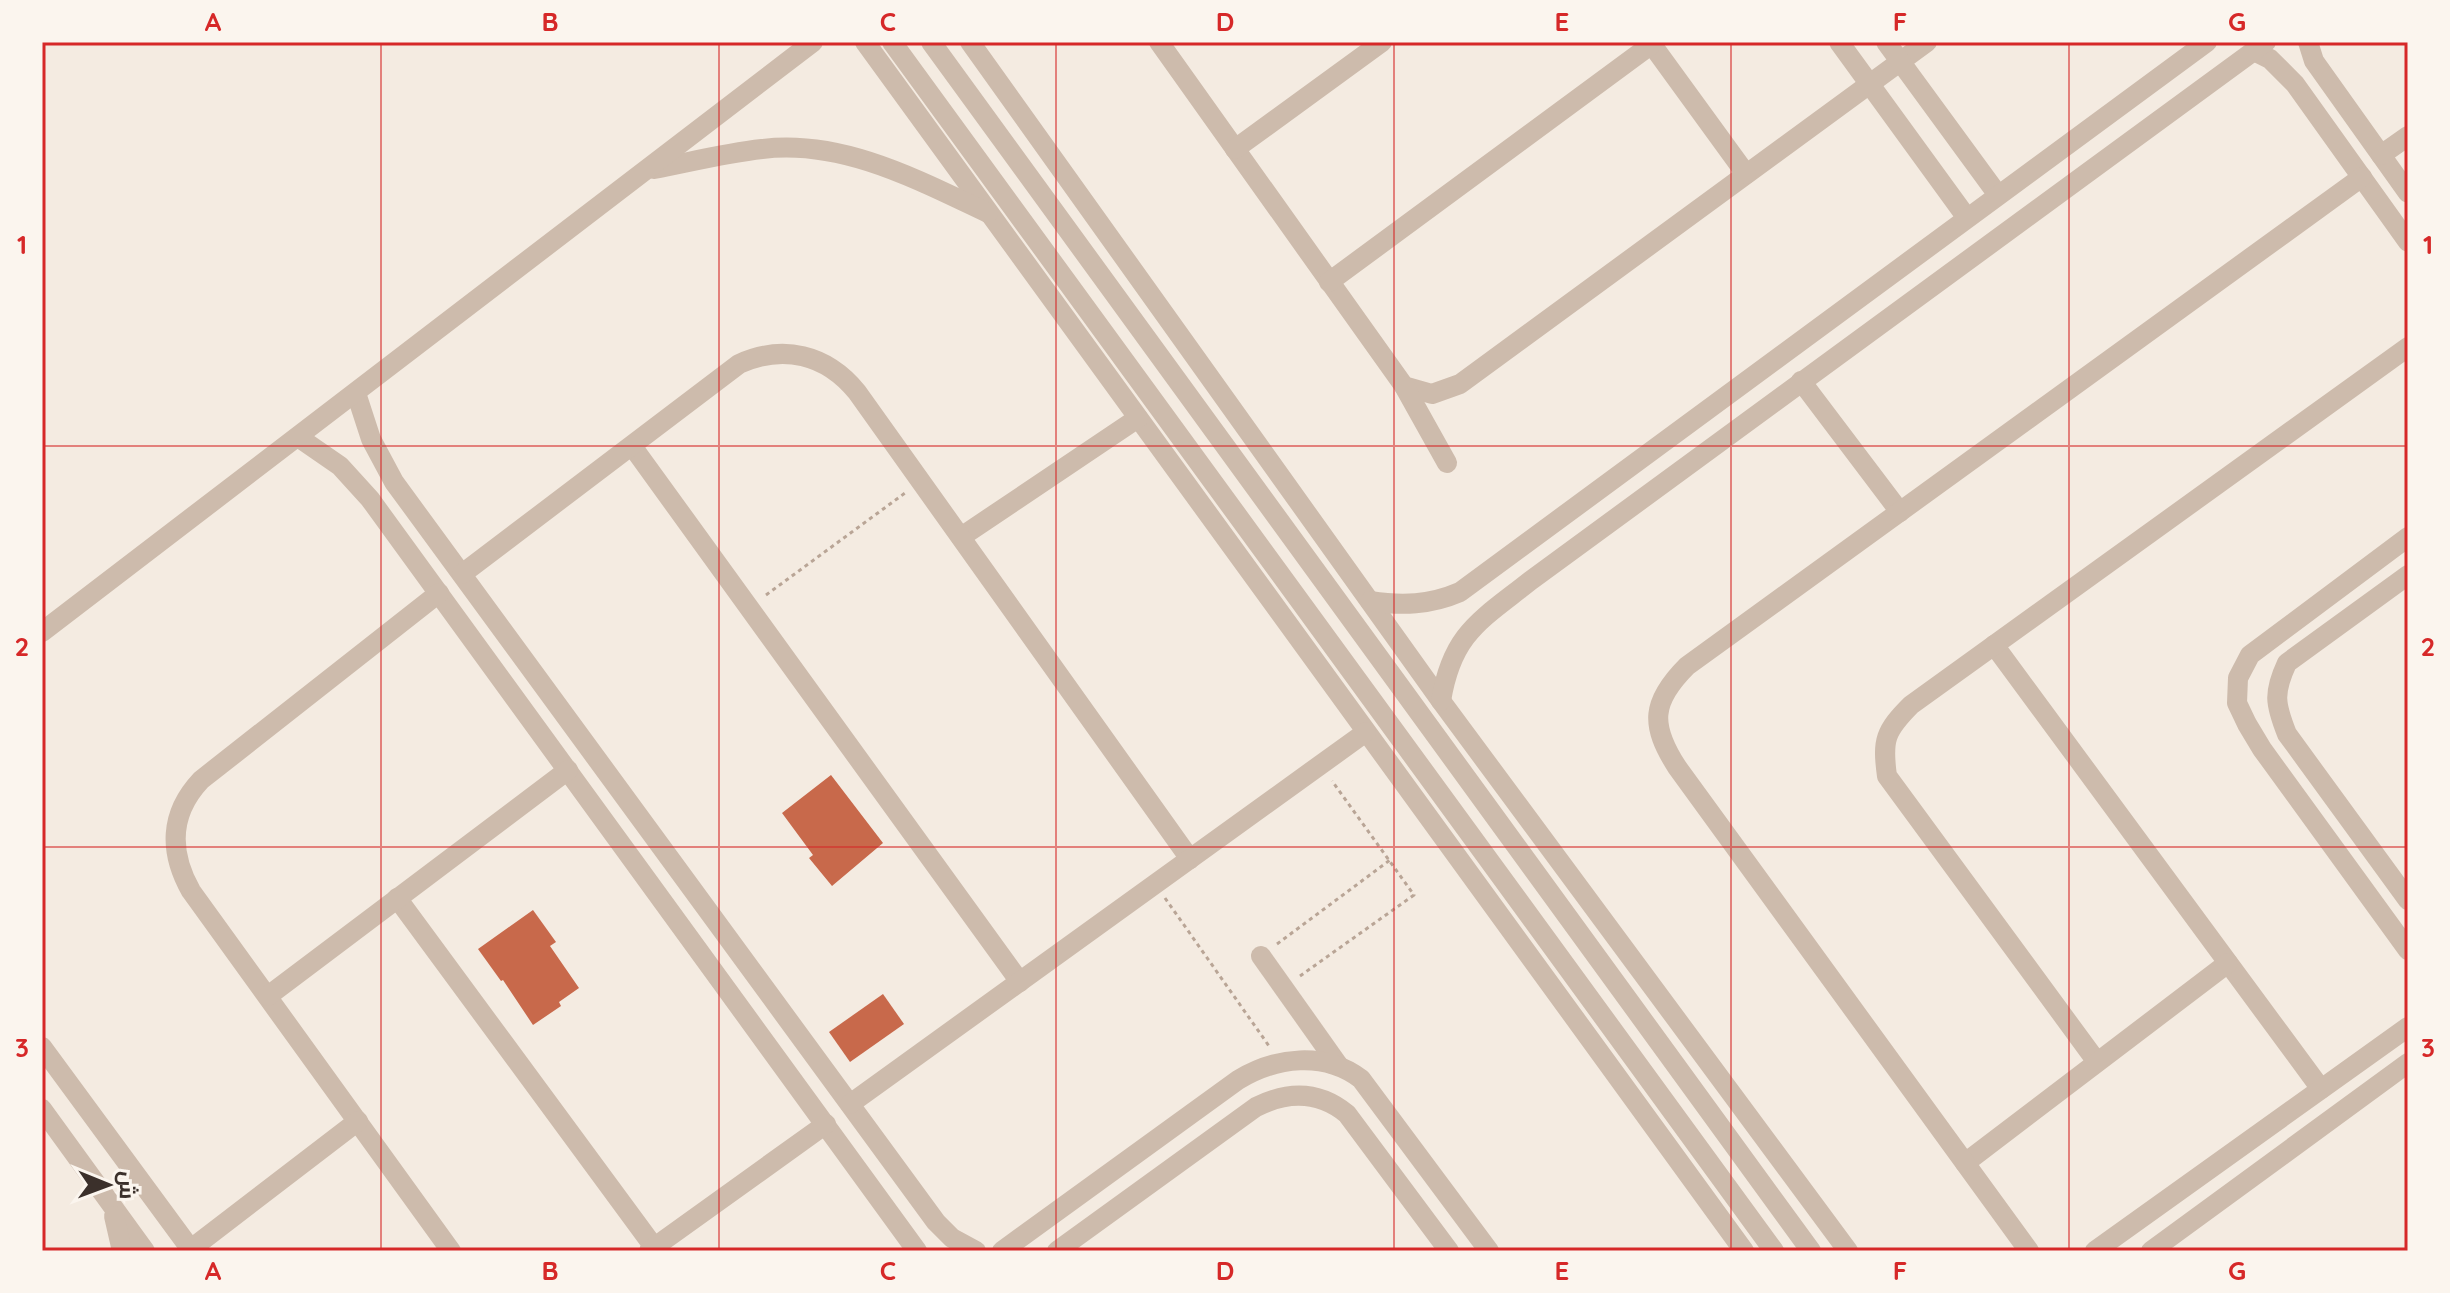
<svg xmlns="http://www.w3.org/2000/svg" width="2450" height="1293" font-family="Quicksand,Cairo,sans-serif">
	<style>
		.building { fill: #c8694b }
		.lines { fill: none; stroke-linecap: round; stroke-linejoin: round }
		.path { stroke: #b9a596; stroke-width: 3; stroke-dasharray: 4 4; stroke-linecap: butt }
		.minor { stroke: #cdbbac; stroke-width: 20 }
		.grid { fill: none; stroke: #d62828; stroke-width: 2; stroke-opacity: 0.55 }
		.neatline { fill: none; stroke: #d62828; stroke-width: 3 }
		.grid-label { font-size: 26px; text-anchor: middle; font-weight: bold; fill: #d62828 }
	</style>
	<rect width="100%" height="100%" fill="#f4ebe1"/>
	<g class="building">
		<polygon points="831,775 883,843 832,886 809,858 813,855 782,813"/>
		<polygon points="533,910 556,942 550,946 579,988 559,1002 561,1006 533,1025 503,980 501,981 478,949"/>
		<polygon points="883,994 904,1024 850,1062 829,1032"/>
	</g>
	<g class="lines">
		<g class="path">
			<polyline points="766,595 905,493"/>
			<polyline points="1165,898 1269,1046"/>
			<polyline points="1277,944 1390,860"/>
			<polyline points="1300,976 1414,895 1332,781"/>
		</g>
		<g class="minor">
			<polyline points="865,42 1744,1251"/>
			<polyline points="892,42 1774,1251"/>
			<polyline points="931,42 1811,1251"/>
			<polyline points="970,42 1441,701 1848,1251"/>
			<polyline points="1159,42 1404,386 1432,394 1460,384 1927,42"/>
			<polyline points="1650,42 1746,174"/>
			<polyline points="1839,42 1967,218"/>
			<polyline points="1886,42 1998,195"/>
			<polyline points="2308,42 2314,61 2408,193"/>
			<polyline points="2254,51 2270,59 2295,84 2408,242"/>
			<polyline points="1235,149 1382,42"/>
			<polyline points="2381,155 2408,136"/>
			<path d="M 654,169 C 690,162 726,153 762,149 C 842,139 918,180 988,213"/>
			<polyline points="1329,282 1652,44"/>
			<polyline points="1801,381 1900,512"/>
			<polyline points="1404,386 1447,463"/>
			<polyline points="356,393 371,439 394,482 936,1222 952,1238 976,1251"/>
			<polyline points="298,437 340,466 370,499 917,1251"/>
			<polyline points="632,446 1020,982"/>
			<polyline points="961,537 1138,418"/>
			<polyline points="2408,537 2250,655 2238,678 2237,703 2247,724 2262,749 2408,950"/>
			<path d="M 462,574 L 739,364 C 783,344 826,354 857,392 L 1190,859"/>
			<path d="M 2408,575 L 2287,663 C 2273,693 2275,704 2287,734 L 2408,900"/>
			<path d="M 439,593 L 201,780 C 169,814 169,852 191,891 L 451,1251"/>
			<path d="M 1370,601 C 1402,606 1430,605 1460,592 L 2207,42"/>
			<polyline points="42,632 813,42"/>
			<polyline points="1994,645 2321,1089"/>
			<path d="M 1441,701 C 1452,633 1481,620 1530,581 L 2266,42"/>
			<polyline points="397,898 654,1247"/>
			<polyline points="1261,956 1339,1066"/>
			<polyline points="268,996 568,770"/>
			<polyline points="42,1047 192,1251"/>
			<path d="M 2097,1062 L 1887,776 C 1882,740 1885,731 1911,705 L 2408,347"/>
			<polyline points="850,1104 1366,732"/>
			<polyline points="42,1109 145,1251"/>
			<polyline points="1965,1163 2228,963"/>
			<polyline points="114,1216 122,1251"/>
			<polyline points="191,1249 358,1121"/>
			<polyline points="649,1251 826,1124"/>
			<path d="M 1002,1251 L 1238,1080 C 1276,1057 1324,1051 1361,1079 L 1489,1251"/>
			<path d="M 1057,1251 L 1256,1107 C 1288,1091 1319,1091 1347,1114 L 1449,1251"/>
			<path d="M 2029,1251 L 1677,767 C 1650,725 1651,702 1687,666 L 2362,177"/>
			<polyline points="2095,1251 2408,1027"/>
			<polyline points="2151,1251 2408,1063"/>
		</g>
	</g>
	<path class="grid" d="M 381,42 L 381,1251M 719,42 L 719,1251M 1056,42 L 1056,1251M 1394,42 L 1394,1251M 1731,42 L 1731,1251M 2069,42 L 2069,1251M 42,446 L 2408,446M 42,847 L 2408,847"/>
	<rect width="2450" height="1293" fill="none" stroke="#fbf5ee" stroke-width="88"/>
	<g transform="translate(108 1185) rotate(91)" stroke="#fbf5ee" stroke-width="6" paint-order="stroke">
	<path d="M0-6L14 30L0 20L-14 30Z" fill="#3b302b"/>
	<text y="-12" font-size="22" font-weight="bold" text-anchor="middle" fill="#3b302b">ش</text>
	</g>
	<rect x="44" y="44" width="2362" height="1205" class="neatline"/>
	<g class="grid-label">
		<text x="213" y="31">A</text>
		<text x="550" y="31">B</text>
		<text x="888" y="31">C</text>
		<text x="1225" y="31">D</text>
		<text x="1562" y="31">E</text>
		<text x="1900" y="31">F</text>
		<text x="2237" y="31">G</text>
		<text x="22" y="254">1</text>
		<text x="2428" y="254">1</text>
		<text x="22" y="656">2</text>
		<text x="2428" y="656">2</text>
		<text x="22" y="1057">3</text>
		<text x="2428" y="1057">3</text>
		<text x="213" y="1280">A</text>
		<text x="550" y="1280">B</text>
		<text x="888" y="1280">C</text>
		<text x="1225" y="1280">D</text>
		<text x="1562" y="1280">E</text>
		<text x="1900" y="1280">F</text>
		<text x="2237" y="1280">G</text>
	</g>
</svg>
